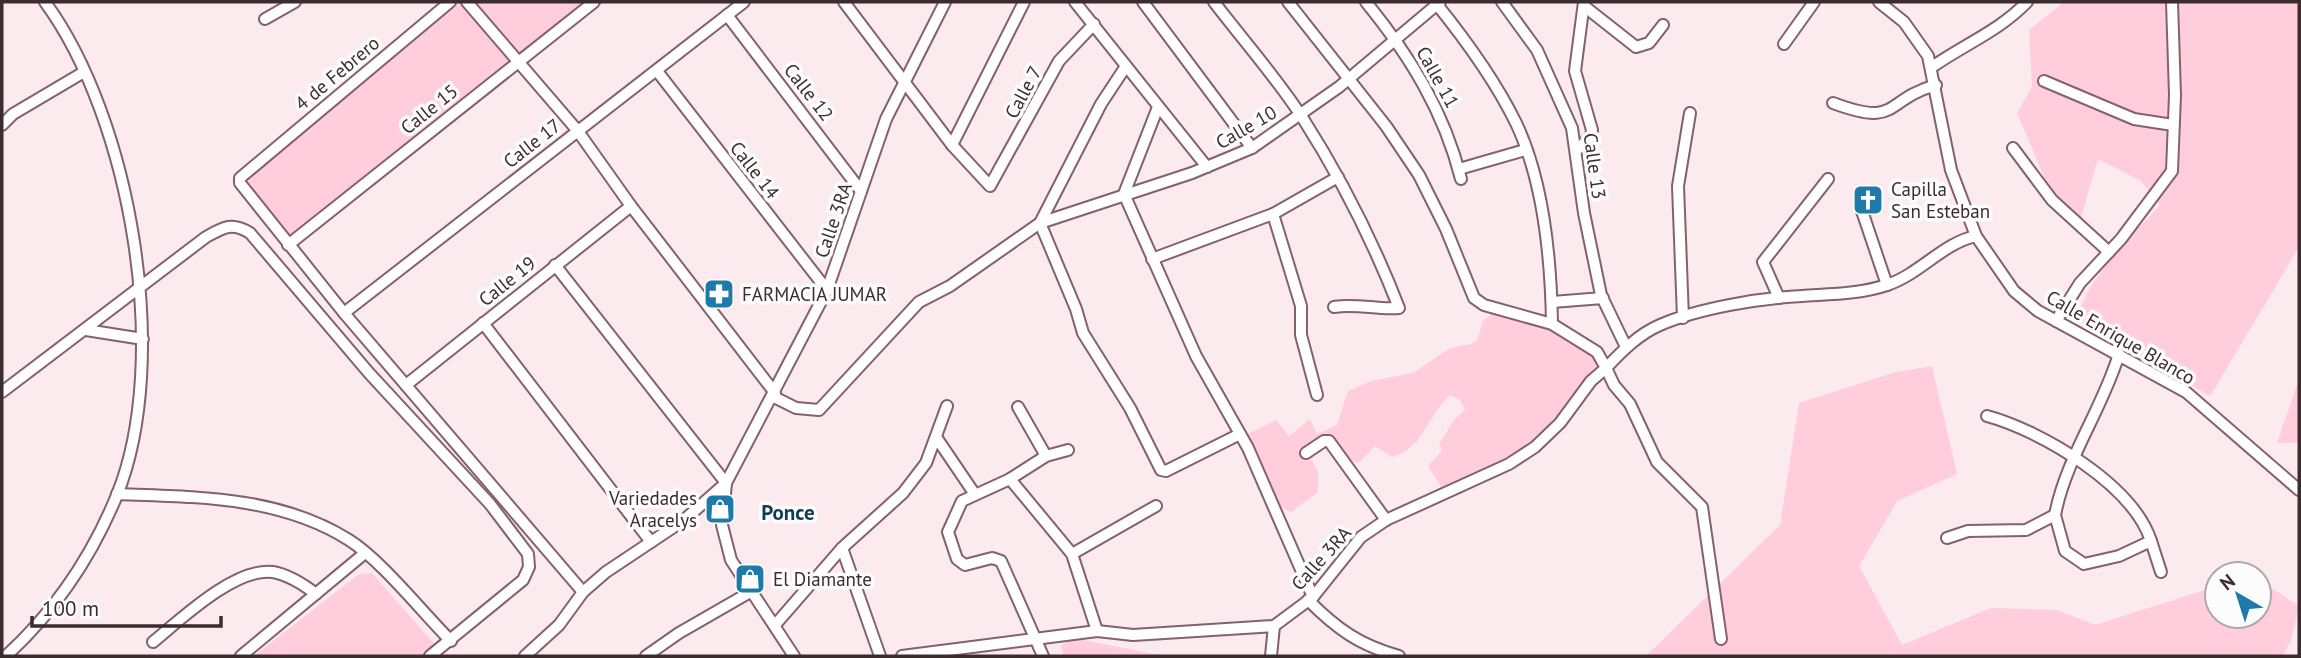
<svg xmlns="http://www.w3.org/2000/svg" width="2301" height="658" font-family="'PT Sans',sans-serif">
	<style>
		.green { fill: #ffcddb }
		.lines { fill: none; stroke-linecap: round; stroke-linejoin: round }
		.minor-casing { stroke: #84616b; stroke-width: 14 }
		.minor { stroke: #fff; stroke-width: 10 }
		.labels { text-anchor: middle; stroke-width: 7; stroke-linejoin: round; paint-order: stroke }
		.street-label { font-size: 19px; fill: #3b2c30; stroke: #fcfcfc }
		.poi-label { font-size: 19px; fill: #3b2c30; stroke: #fcfcfc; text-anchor: start }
		.neighbourhood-label { font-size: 21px; font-weight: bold; fill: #123c52; stroke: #fcfcfc }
	</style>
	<rect width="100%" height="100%" fill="#fbeaee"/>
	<g class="green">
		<polygon points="457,2 467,2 518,60 291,242 250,198 247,172"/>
		<polygon points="474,2 594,2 524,57"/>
		<path d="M 2064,2 L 2299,2 L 2299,247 L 2210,396 L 2079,322 C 2076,288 2137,231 2160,205 L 2141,181 L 2098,159 L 2078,228 L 2055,203 L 2017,113 L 2032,87 L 2029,30 Z"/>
		<path d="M 1493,313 L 1520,315 L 1580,341 L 1600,363 L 1535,445 L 1469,475 L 1445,493 L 1428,466 L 1442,451 L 1439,444 L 1454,420 L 1465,410 L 1460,400 L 1450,395 C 1428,414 1424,448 1392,457 L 1375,446 L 1360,462 L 1347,462 L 1328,444 L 1311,459 L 1318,472 L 1318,492 L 1291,512 L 1280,506 L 1245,435 L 1276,420 L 1289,436 L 1310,419 L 1317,434 L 1337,425 L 1348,391 L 1371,381 L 1413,373 L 1450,348 L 1471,344 L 1477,340 L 1483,321 Z"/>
		<polygon points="1932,366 1957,474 1897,501 1859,566 1902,645 1991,608 2057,610 2095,625 2217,586 2217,616 2259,616 2259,580 2299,606 2291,640 2283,656 1646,656 1780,525 1799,403 1896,372"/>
		<polygon points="2299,379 2299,443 2277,443"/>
		<polygon points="372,573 437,647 425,656 254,656 359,574"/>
		<polygon points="1070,640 1084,640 1163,656 1063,656 1061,646"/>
	</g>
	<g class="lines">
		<g class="minor-casing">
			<g id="minor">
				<polyline points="450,2 240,178 240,183 344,313 583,592"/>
				<polyline points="467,2 577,130 631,206 775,393"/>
				<polyline points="844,2 952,145 990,186 1059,61 1094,24"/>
				<polyline points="1075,2 1207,167"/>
				<polyline points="1143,2 1252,148"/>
				<path d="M 1214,2 C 1243,40 1276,77 1302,117 C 1341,178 1373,241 1399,308 C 1377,310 1356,303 1334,307"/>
				<path d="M 1366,2 C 1410,56 1444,111 1461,179"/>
				<path d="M 1435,2 C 1465,39 1495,80 1516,123 C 1544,182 1551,259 1552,324"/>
				<polyline points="1502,2 1537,50 1572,128 1584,213 1601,295 1626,347"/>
				<polyline points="1879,2 1904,22 1928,56 1951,170 1976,236 2014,291 2038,311 2186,392 2299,490"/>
				<polyline points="1584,6 1636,47 1649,43 1663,25"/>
				<polyline points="727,15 861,191"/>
				<polyline points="265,19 295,2"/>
				<polyline points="1784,44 1814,2"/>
				<path d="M 1932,67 C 1965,44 1999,31 2027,2"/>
				<polyline points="657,71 827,290"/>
				<polyline points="2044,81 2134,119 2173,125"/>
				<path d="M 1833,103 C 1900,128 1883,100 1936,85"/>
				<polyline points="1158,107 1124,194 1196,356 1248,448 1313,597"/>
				<polyline points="2,125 13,114 84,72"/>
				<polyline points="952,145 1024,2"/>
				<polyline points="2013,148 2052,200 2109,252"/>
				<polyline points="1578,149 1591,136 1592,130 1575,71 1584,2"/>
				<polyline points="1459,169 1525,150"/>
				<polyline points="1862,211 1887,285"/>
				<polyline points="1273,214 1301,306 1301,335 1317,395"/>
				<polyline points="1040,223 1192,173 1252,148 1339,87 1440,2"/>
				<polyline points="1040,223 1076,309 1083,333 1130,408 1161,470 1166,471 1240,434"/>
				<polyline points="288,245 594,2"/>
				<polyline points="1152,259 1273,214 1338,177"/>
				<polyline points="555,265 726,483"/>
				<polyline points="1779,298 1763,262 1828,179"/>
				<polyline points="1552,302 1603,298"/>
				<polyline points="344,313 744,2"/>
				<polyline points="1683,318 1678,186 1690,113"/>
				<polyline points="2056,321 2080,283 2121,239 2172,171 2175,95 2172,2"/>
				<polyline points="483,323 651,542"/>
				<polyline points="86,330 143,339"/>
				<polyline points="406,385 631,206"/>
				<path d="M 2,392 L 206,237 C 224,227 232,222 250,233 L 369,373 L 490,504 L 528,554 L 529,567 L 523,580 L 430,656"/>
				<polyline points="774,397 796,408 819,410 919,302 950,286 1040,223 1101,104 1126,66"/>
				<polyline points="1018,407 1046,456"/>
				<polyline points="936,437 974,493"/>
				<polyline points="1306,453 1324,441 1329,441 1386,520"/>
				<polyline points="1010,479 1046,456 1068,450"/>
				<polyline points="726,483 722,525 731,560 794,656"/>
				<path d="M 117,494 C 197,497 279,496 349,540 C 381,560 423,613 451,641"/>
				<path d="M 2055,515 C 2066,458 2102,410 2119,354"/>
				<path d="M 1947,538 L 1968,531 L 2026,530 L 2055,515 L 2065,551 L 2084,564 L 2119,556 L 2151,541 C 2133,485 2042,431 1987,416"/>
				<polyline points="2151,541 2161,572"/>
				<polyline points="842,548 880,656"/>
				<polyline points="1072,554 1156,506"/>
				<path d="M 1308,600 C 1337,629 1359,645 1399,656"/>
				<polyline points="775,625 842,548 903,493 926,463 947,406"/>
				<path d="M 1721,639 L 1702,507 L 1657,462 L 1630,404 L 1614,385 L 1606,368 C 1622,351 1639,334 1660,325 C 1699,308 1761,298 1802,296 C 1831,294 1860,294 1887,285 C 1920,274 1943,243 1976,236"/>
				<path d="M 153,642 C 180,620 235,567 273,572 C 289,575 303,584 316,594"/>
				<path d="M 6,656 C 54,612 92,556 117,495 C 172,359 131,119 45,2"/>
				<polyline points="241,656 365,553"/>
				<polyline points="525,656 559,625 583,592 606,572 684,520 726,483 827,290 886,119 945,2"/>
				<polyline points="646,656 679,633 752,591"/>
				<polyline points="902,656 1097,631 1133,635 1274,626 1313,597 1361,537 1386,520 1509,464 1535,447 1560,423 1591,381 1606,368 1597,352 1552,324 1484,305 1474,298 1446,229 1419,175 1386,126 1288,2"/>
				<polyline points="1043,656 1001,561 992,558 965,565 957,559 948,532 962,501 1010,479 1072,554 1097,631"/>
				<polyline points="1271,656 1274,626"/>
			</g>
		</g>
		<use href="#minor" class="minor"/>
	</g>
	<defs>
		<g id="church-square" transform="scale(1.575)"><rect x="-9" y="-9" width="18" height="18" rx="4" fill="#1e7aa8" stroke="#fcfcfc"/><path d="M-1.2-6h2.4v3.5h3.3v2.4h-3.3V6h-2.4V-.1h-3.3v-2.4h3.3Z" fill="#fff"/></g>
		<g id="pharmacy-square" transform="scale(1.575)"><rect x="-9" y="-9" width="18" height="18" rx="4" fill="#1e7aa8" stroke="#fcfcfc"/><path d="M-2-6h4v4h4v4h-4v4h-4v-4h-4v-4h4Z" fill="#fff"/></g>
		<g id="shop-square" transform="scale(1.575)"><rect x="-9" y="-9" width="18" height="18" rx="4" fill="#1e7aa8" stroke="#fcfcfc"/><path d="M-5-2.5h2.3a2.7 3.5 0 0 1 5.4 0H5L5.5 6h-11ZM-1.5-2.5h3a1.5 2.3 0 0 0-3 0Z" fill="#fff"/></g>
	</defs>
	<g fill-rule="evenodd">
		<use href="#church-square" x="1868" y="200"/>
		<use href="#pharmacy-square" x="719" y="294"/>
		<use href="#shop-square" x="720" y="509"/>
		<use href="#shop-square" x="750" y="579"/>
	</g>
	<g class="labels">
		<g class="street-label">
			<text transform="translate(337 73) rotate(-40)" y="7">4 de Febrero</text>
			<text transform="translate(1438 77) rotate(61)" y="7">Calle 11</text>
			<text transform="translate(809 92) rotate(52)" y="7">Calle 12</text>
			<text transform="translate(1023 92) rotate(-62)" y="7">Calle 7</text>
			<text transform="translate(429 109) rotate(-39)" y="7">Calle 15</text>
			<text transform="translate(1246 127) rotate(-30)" y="7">Calle 10</text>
			<text transform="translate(532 143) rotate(-38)" y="7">Calle 17</text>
			<text transform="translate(1595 166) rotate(82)" y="7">Calle 13</text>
			<text transform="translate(755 170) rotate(52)" y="7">Calle 14</text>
			<text transform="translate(833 220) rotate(-71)" y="7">Calle 3RA</text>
			<text transform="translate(507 281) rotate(-39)" y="7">Calle 19</text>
			<text transform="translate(2121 337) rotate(30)" y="7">Calle Enrique Blanco</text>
			<text transform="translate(1321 558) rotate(-48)" y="7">Calle 3RA</text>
		</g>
		<g class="poi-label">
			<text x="1891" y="196">Capilla<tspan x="1891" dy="22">San Esteban</tspan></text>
			<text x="742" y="301">FARMACIA JUMAR</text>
			<text x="697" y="505" text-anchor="end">Variedades<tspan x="697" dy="22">Aracelys</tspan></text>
			<text x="773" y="586">El Diamante</text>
		</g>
		<g class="neighbourhood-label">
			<text x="788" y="520">Ponce</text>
		</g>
	</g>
	<rect width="2301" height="658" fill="none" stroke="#3b2c30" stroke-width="7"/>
	<g transform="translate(2238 595) rotate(321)"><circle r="33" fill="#fcfcfc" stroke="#afa9aa" stroke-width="2"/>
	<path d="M0-5L12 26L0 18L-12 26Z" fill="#1e7aa8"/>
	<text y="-10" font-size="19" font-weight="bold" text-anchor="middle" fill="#3b2c30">N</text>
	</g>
	<path d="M32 616v10h189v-10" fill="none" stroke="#3b2c30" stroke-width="3.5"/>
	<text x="42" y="616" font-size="21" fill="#3b2c30" stroke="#fcfcfc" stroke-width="5" paint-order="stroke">100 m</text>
</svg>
